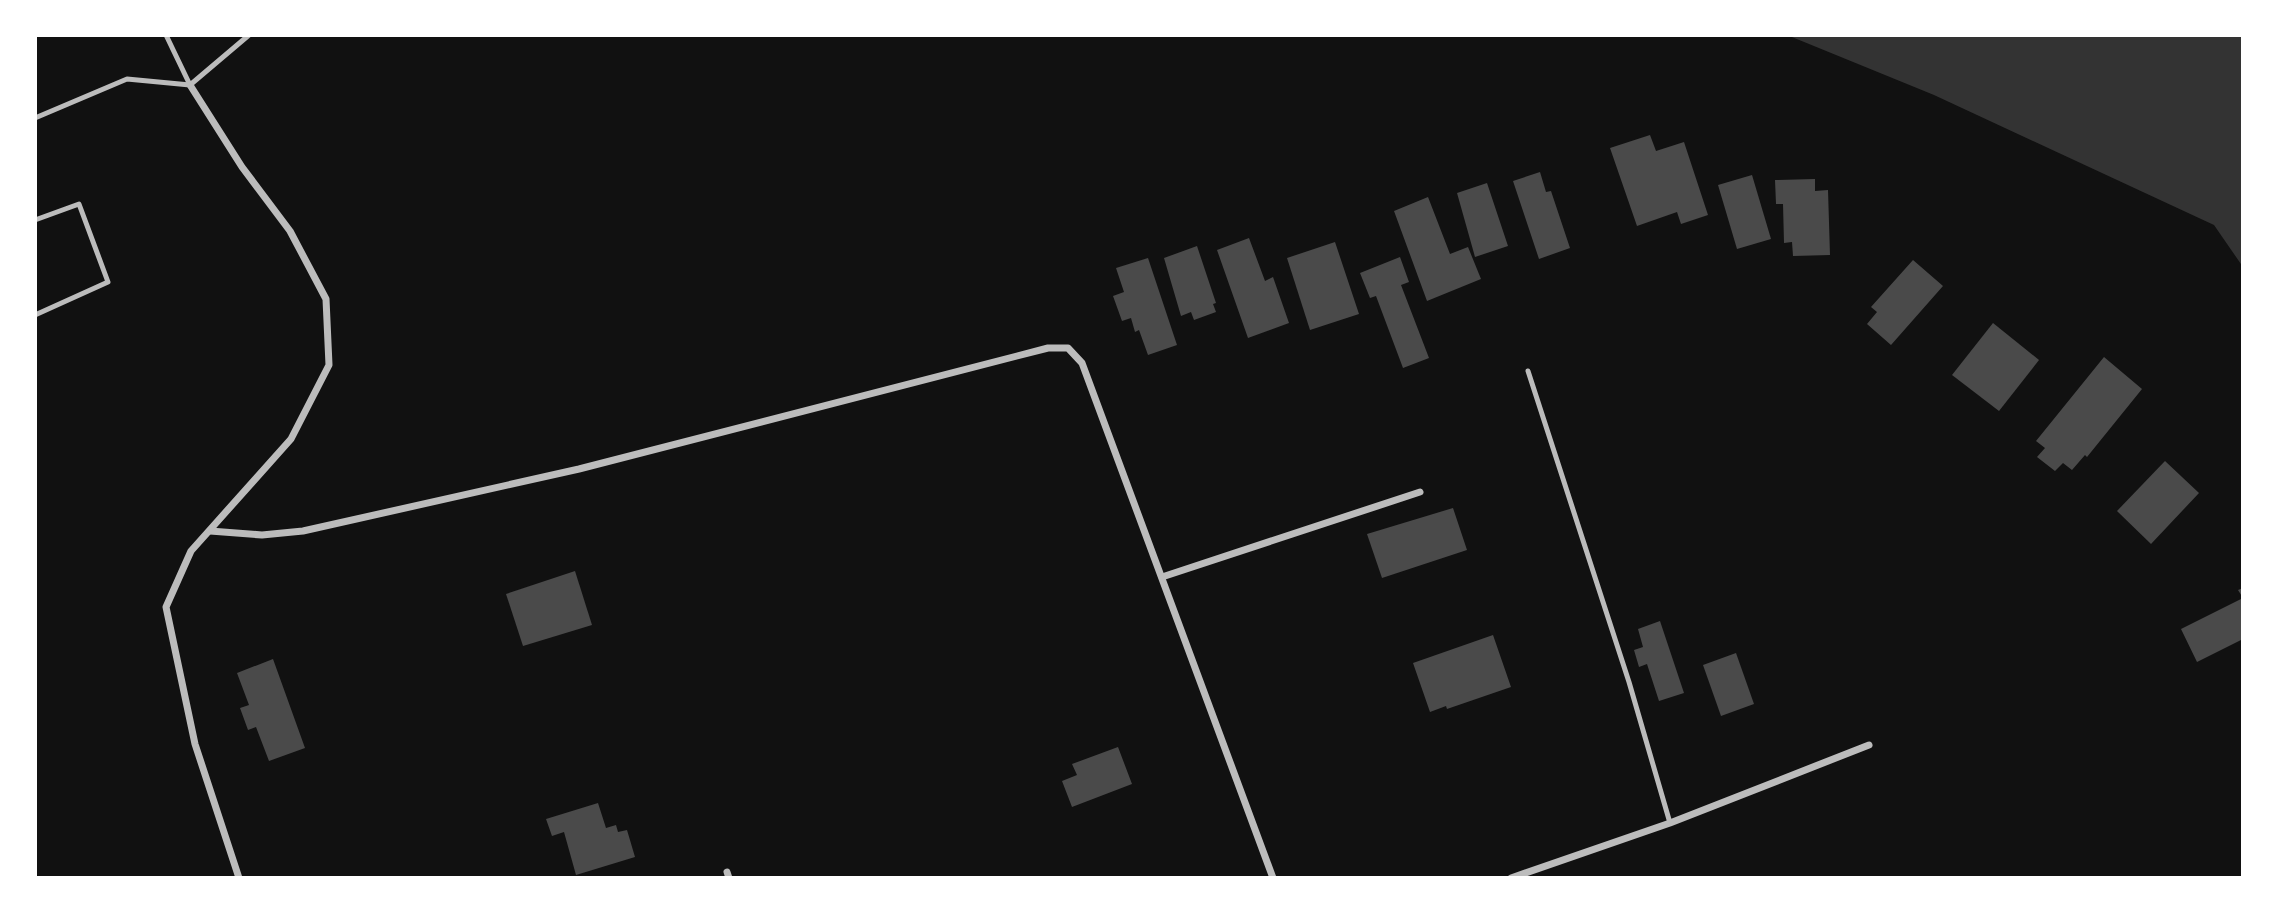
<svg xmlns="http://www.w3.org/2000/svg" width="2278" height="913" font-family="'Sofia Sans Condensed',sans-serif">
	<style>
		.water { fill: #333 }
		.building { fill: #4a4a4a }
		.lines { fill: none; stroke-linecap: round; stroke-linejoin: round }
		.service { stroke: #bcbcbc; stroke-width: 5 }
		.minor { stroke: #bcbcbc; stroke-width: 7 }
	</style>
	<rect width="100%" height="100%" fill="#111"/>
	<polygon class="water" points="1787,35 2243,35 2243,267 2214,225 1934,95"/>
	<g class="building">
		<polygon points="1650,135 1656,151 1684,142 1708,215 1681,224 1677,212 1637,226 1610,148"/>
		<polygon points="1540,172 1546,192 1551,191 1570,248 1539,259 1513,181"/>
		<polygon points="1752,175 1771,239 1737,249 1718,185"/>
		<polygon points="1815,179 1815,191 1828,190 1830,255 1793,256 1792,242 1784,243 1783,204 1776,204 1775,180"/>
		<polygon points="1487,183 1508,246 1475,257 1457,193"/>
		<polygon points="1428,197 1450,254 1468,247 1481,279 1427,301 1394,211"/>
		<polygon points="1249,238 1265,281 1273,277 1289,323 1248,338 1217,250"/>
		<polygon points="1335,242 1359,314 1310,330 1287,258"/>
		<polygon points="1197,246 1216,303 1213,304 1216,312 1194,320 1191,312 1181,316 1164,258"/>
		<polygon points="1400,257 1409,282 1401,285 1429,358 1403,368 1376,296 1370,298 1360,273"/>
		<polygon points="1148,258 1177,345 1148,355 1139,330 1135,332 1131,318 1122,321 1113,296 1124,292 1116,268"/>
		<polygon points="1913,260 1943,286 1891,345 1867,324 1877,312 1871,307"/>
		<polygon points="1993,323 2039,360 1999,411 1952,375"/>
		<polygon points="2104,357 2142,389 2087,457 2085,455 2072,470 2063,463 2055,471 2037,457 2045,448 2036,441"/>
		<polygon points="2165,461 2199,493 2151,544 2117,511"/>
		<polygon points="1453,508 1467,550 1382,578 1367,534"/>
		<polygon points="575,571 592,625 523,646 506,594"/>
		<polygon points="2243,588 2243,639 2197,662 2181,629 2243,598 2238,590"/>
		<polygon points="1660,621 1684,693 1659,701 1647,664 1639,667 1634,650 1643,647 1638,629"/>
		<polygon points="1493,635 1511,687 1447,709 1446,706 1430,712 1413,663"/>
		<polygon points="1736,653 1754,704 1721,716 1703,665"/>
		<polygon points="273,659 305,748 269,761 256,727 248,730 240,708 249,705 237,673"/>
		<polygon points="1118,747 1132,784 1072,807 1062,781 1077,775 1072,764"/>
		<polygon points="598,803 606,828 616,825 618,832 627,830 635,857 576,875 564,832 552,836 546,819"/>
	</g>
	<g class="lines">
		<g class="service">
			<polyline points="166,35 190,85"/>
			<polyline points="35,118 127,79 190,85 249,35"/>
			<polyline points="35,220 79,204 108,282 35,315"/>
			<polyline points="1528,371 1629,682 1670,823"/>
		</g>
		<g class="minor">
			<polyline points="190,85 242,167 290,231 326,299 329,365 291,439 191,551 166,607 195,744 239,878"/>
			<polyline points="210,531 262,535 303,531 579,469 1048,348 1068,348 1082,363 1273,878"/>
			<polyline points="1162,577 1420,492"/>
			<polyline points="727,872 729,878"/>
			<polyline points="1511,878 1670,823 1869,745"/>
		</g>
	</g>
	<rect width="2278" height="913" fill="none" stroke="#ffffff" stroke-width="74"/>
</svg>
